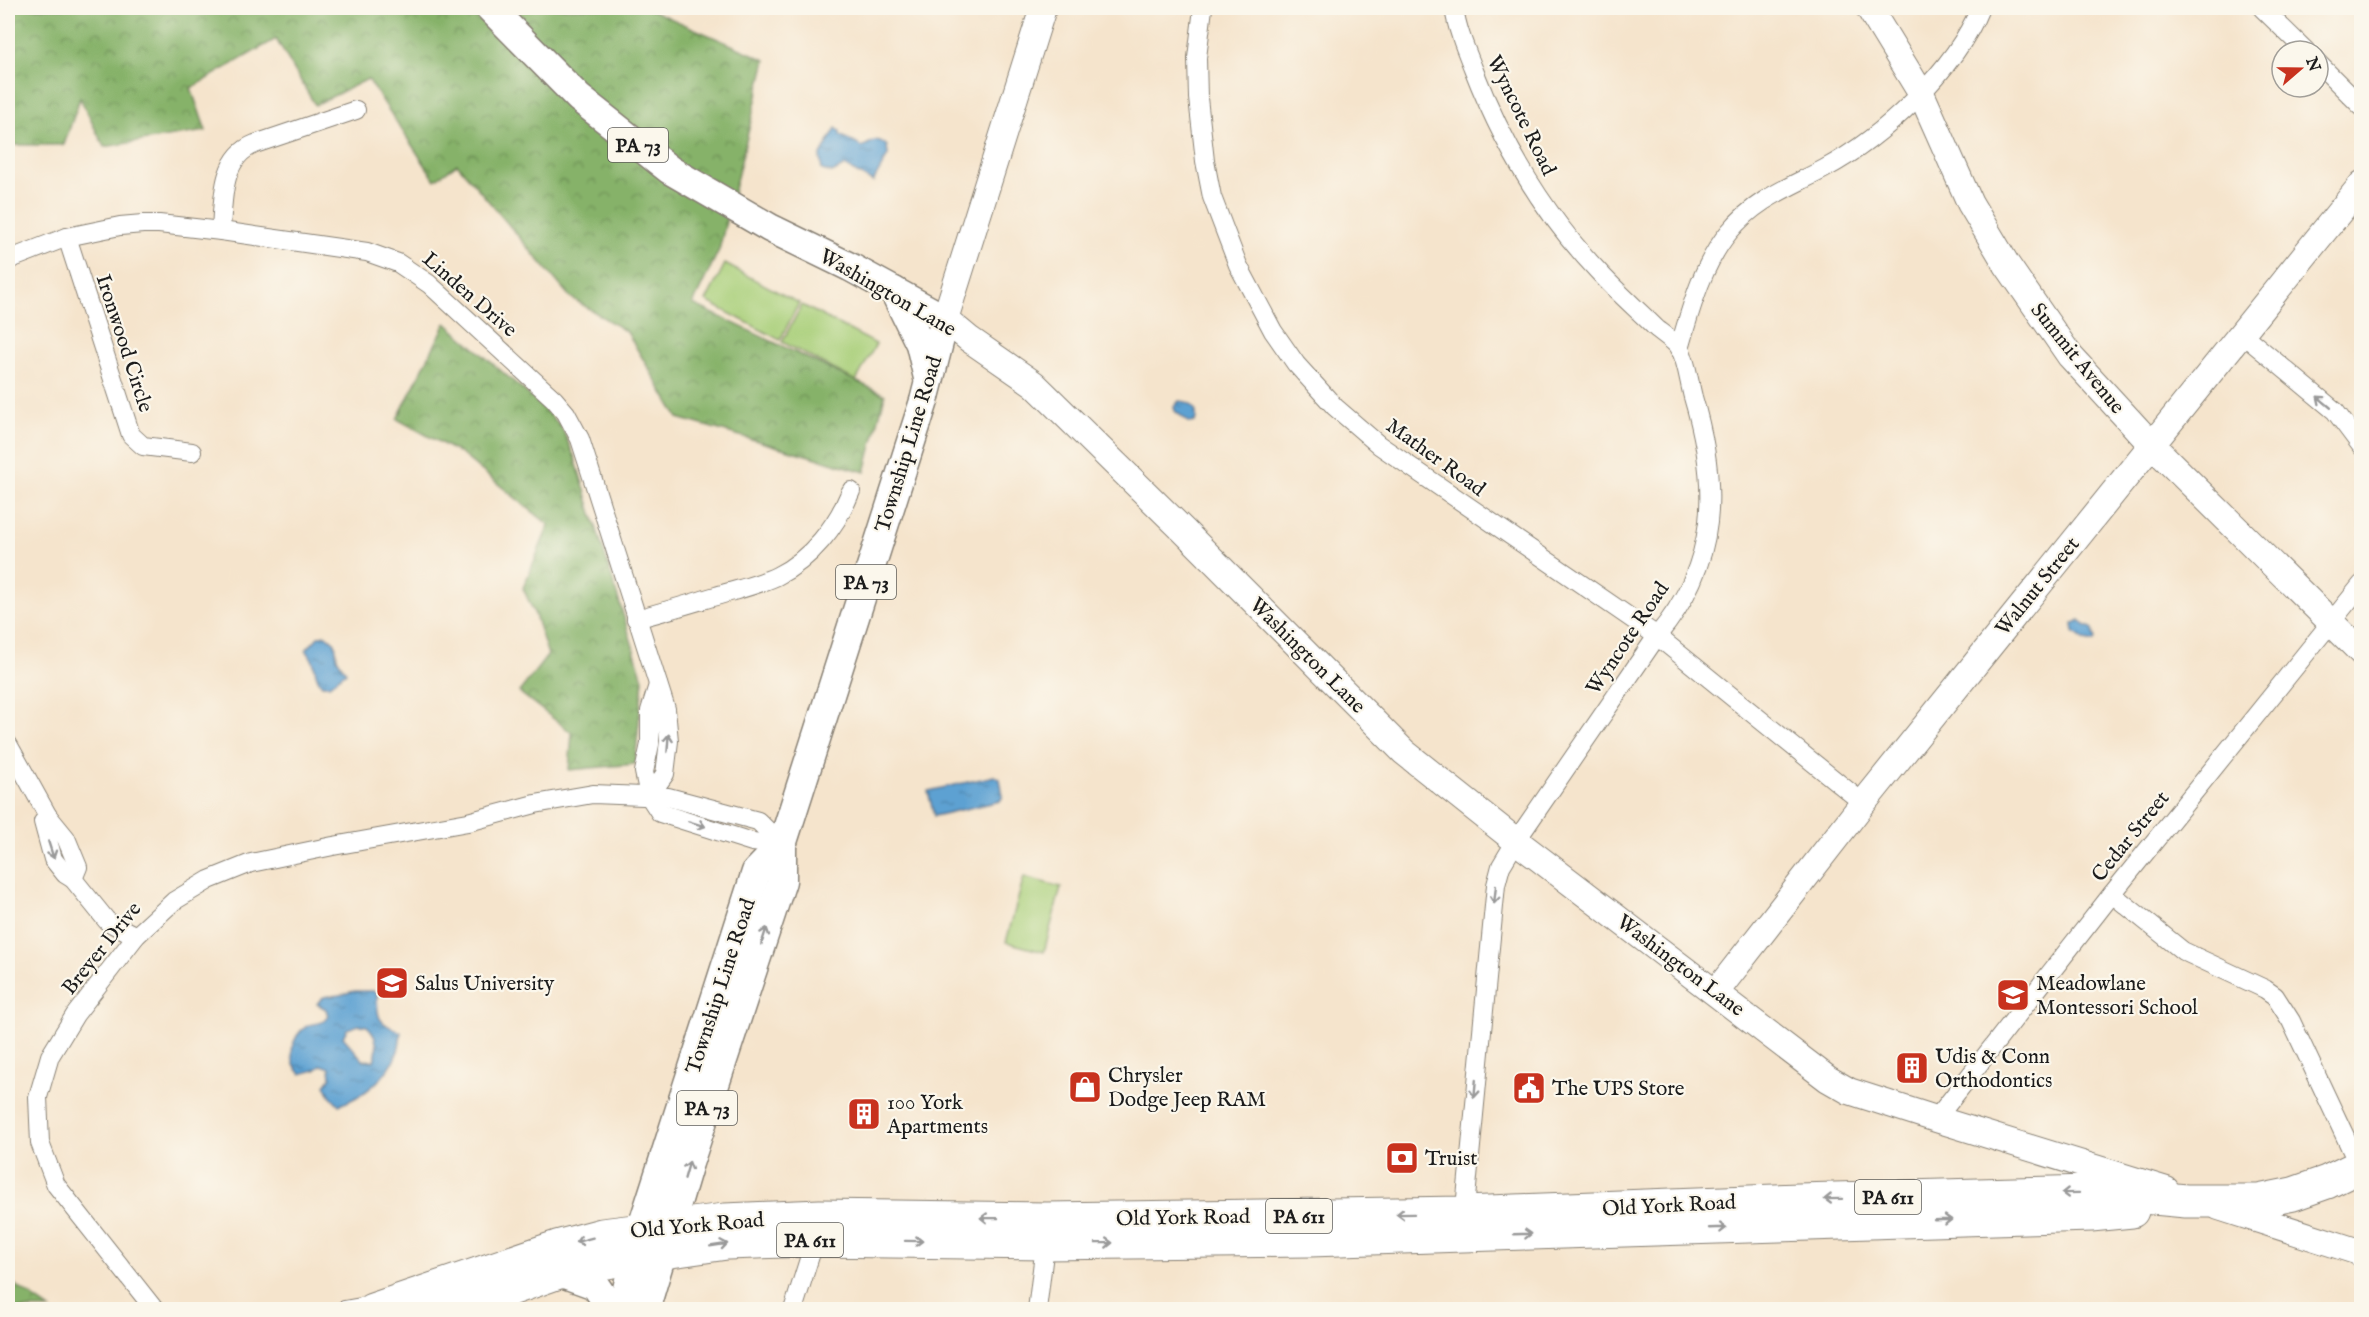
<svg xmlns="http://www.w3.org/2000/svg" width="2369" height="1317" font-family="'IM FELL English',serif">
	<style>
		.forest { fill: url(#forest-crowns); stroke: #516742; stroke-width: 1.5 }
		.pitch { fill: #a9cf79; stroke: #62764a; stroke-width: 1.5 }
		.water { fill: url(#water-ripples); stroke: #3c5e77; stroke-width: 1.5; fill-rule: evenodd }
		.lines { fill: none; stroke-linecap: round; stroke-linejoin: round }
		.street-casing { stroke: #888074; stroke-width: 20 }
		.secondary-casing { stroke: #888074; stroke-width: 28 }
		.primary-casing { stroke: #888074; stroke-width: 31 }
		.highway-casing { stroke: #888074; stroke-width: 35 }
		.street { stroke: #fff; stroke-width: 18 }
		.secondary { stroke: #fff; stroke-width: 26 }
		.primary { stroke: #fff; stroke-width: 28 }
		.highway { stroke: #fff; stroke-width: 33 }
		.rail { stroke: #1c1c1c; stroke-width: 4.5; stroke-dasharray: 9 4.5; stroke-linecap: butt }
		.oneway { stroke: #999 }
		.labels { text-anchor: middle; stroke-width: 4.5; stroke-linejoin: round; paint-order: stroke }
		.shield { fill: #fbf7ec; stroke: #5f5e5a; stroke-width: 1.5 }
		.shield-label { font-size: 20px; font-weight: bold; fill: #1c1c1c }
		.street-label { font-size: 21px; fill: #1c1c1c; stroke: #fbf7ec }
		.poi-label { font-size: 21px; fill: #1c1c1c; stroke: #fbf7ec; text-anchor: start }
	</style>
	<defs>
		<pattern id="forest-crowns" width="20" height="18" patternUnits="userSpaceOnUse" patternTransform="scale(1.5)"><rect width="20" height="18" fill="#86b269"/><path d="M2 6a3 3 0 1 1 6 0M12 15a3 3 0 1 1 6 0" fill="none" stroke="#6d9056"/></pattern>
		<pattern id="water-ripples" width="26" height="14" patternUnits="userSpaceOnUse" patternTransform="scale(1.5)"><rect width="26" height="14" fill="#5da1d2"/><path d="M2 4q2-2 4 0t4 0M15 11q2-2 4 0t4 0" fill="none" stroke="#4c82aa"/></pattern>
	</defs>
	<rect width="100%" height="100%" fill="#fbf7ec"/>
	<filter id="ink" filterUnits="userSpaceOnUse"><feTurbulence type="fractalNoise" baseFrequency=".0167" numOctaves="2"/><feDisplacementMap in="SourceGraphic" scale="12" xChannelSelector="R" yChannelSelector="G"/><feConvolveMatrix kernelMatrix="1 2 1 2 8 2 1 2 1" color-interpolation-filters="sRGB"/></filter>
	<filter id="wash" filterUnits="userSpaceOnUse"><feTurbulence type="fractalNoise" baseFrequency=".008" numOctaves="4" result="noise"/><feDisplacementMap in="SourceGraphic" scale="24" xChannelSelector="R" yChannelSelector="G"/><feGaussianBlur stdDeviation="1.35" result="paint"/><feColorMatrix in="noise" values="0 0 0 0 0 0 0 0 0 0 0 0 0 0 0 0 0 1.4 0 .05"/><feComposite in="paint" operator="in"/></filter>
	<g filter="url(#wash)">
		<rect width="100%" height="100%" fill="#f5e4cc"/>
		<g class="forest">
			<polygon points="8,8 647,8 766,60 719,250 693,304 885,395 865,472 678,418 627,332 570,297 457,164 435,180 368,79 315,105 276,39 191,88 206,131 104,147 80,98 64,145 8,145"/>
			<polygon points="446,323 528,394 561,426 575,458 643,679 635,764 569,770 572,733 519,692 548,655 535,615 523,588 549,525 461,454 397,419"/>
			<polygon points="8,1280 50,1309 8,1309"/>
		</g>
		<g class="pitch">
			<polygon points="725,264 799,303 780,340 706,301"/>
			<polygon points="802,305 876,344 856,381 782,342"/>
			<polygon points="1024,877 1061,887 1044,952 1006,942"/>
		</g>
		<g class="water">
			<path d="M 836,128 L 840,131 L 840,135 L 862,147 C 873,142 877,136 887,146 L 888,155 L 873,182 L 845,166 L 832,173 L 822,170 L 820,157 Z"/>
			<path d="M 1179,401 C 1192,401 1199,410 1195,422 L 1190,423 L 1175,411 L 1174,407 Z"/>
			<polygon points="2080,620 2086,626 2092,628 2096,639 2094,642 2084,640 2074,632 2073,624"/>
			<path d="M 326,635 L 335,643 L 337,658 L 346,672 L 329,685 L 322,685 C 312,674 318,663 306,650 L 319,636 Z"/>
			<polygon points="994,776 1000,779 1003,796 1000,801 934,816 928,791"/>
			<path d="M 356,991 L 373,991 L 377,993 C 378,1019 376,1022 401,1032 C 400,1038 400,1045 398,1051 C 389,1076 364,1097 339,1105 L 330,1095 L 325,1085 L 331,1077 L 330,1068 L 322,1065 L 315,1070 L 301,1074 C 287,1060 290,1037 307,1026 C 314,1022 320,1025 326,1020 L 328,1016 L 326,1009 L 317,1004 C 324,993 329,997 340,995 C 346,994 350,991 356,991 ZM 359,1025 L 367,1026 C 377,1035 379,1050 374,1061 L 363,1060 L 343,1037 L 347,1029 Z"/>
		</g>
	</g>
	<g filter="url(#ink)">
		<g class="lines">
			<g class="street-casing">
				<g id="street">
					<polyline points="1203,8 1197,58 1198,98 1205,161 1212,197 1238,265 1273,331 1296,364 1335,407 1379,445 1657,636 1863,803"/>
					<path d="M 1454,8 C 1457,29 1465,48 1473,68 C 1502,143 1542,212 1598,271 C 1616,291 1637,309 1656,328 C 1663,334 1675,341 1680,349 C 1687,362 1689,382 1693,397 C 1719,485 1719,563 1657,636 L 1516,841 L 1501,866 L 1496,885 L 1464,1219"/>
					<polyline points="2262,8 2306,51"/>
					<polyline points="2318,63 2362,107"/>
					<path d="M 221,231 C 223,201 221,157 255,144 L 356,110"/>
					<polyline points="67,237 131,435 143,446 192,452"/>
					<polyline points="8,260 67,237 120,226 143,224 159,224 221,231 367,252 398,263 429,284 554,399 566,413 580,439 666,709 669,741 665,774 649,796"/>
					<polyline points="2241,333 2335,411 2362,447"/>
					<path d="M 1679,349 C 1691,308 1702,265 1729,232 C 1756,199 1788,188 1824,169 C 1882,138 1955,70 1980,8"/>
					<path d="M 636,619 C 663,612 689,604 716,596 C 736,590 758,585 777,576 C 811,559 837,526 851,491"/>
					<polyline points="658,685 650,711 650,744 644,772 649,796 660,813 752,842 782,845"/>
					<polyline points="8,744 48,816 66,838 78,867 73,879"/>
					<polyline points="48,816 43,822 53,859 65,874 73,879 107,921 136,936"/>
					<polyline points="2112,894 2183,951 2265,989 2275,996 2291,1021 2359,1166"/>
					<polyline points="1936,1119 2112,894 2362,584"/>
					<polyline points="155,1310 56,1185 40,1143 38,1097 50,1056 75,1015 136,936 174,901 209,880 251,863 333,846 468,822 535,804 593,794 668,797 758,821 782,845"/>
					<polyline points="344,1310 378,1304"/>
					<polyline points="793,1310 815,1240"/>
					<polyline points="1037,1310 1046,1237"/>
				</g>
			</g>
			<g class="secondary-casing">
				<g id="secondary">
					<polyline points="1043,8 945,319 969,339 1034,384 1184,531 1404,752 1516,841 1828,1079 1849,1091 1936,1119 2166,1190"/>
					<polyline points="1869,8 1921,93 1970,203 2007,265 2070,356 2151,444 2362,653"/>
					<polyline points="1716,992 1864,802 2362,184"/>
					<polyline points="2219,1207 2362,1253"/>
				</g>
			</g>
			<g class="primary-casing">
				<g id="primary">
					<polyline points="490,8 579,98 670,170 770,228 850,267 945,319 924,401 782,845 782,881 689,1163 645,1310"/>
					<polyline points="894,291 920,344 928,378"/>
					<polyline points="559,1272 595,1285 612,1310"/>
					<polyline points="622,1310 641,1230 756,872 782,845"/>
				</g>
			</g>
			<g class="highway-casing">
				<g id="highway">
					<polyline points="372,1310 557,1247 602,1235 725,1220 820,1216 1047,1219 1464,1213 1799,1200 2089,1192 2186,1201 2259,1201 2293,1194 2327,1182 2362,1165"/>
					<polyline points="451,1310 559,1272 636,1256 727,1243 815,1240 1045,1243 1310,1240 2091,1215 2132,1211"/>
				</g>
			</g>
			<use href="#street" class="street"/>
			<use href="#secondary" class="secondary"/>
			<use href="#primary" class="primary"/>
			<use href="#highway" class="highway"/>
			<polyline class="rail" points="8,12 13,8"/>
		</g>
		<defs><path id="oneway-shaft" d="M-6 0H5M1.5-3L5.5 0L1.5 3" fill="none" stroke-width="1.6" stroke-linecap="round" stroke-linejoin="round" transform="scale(1.5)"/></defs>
		<g class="oneway">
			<use href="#oneway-shaft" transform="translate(2324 402) rotate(-140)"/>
			<use href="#oneway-shaft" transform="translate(668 743) rotate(-86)"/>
			<use href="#oneway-shaft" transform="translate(697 824) rotate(17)"/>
			<use href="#oneway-shaft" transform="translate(51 850) rotate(72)"/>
			<use href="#oneway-shaft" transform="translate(1495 895) rotate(96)"/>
			<use href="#oneway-shaft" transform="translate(764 936) rotate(-72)"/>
			<use href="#oneway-shaft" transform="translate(1475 1089) rotate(95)"/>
			<use href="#oneway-shaft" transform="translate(687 1170) rotate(-74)"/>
			<use href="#oneway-shaft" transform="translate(2070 1193) rotate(179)"/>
			<use href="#oneway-shaft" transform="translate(1833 1199) rotate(179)"/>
			<use href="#oneway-shaft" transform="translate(1405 1214) rotate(179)"/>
			<use href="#oneway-shaft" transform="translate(989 1218) rotate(-179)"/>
			<use href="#oneway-shaft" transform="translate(1943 1220) rotate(-2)"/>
			<use href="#oneway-shaft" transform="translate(1718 1228) rotate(-2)"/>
			<use href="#oneway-shaft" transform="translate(1523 1234) rotate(-2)"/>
			<use href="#oneway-shaft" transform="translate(584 1240) rotate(165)"/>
			<use href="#oneway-shaft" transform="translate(914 1241) rotate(1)"/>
			<use href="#oneway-shaft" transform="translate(1104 1243) rotate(-1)"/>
			<use href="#oneway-shaft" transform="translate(719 1245) rotate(-9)"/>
		</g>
	</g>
	<defs>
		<g id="university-square" transform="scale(1.725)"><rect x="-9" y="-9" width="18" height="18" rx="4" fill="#c8321e" stroke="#fbf7ec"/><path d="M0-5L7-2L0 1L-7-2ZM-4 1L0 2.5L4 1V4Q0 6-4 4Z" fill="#fff"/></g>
		<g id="school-square" transform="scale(1.725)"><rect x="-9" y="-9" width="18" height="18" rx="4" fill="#c8321e" stroke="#fbf7ec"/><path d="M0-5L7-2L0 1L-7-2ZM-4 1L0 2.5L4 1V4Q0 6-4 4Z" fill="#fff"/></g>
		<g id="building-square" transform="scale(1.725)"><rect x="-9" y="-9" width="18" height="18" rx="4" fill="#c8321e" stroke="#fbf7ec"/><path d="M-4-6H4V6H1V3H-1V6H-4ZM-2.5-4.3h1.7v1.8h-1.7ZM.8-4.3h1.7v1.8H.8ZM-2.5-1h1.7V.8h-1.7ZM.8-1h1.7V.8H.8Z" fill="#fff"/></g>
		<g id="shop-square" transform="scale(1.725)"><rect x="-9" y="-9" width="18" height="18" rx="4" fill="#c8321e" stroke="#fbf7ec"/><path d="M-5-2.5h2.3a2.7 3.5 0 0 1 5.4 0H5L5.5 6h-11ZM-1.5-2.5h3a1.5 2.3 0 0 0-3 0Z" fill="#fff"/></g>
		<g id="civic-square" transform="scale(1.725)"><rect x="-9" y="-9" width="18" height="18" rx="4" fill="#c8321e" stroke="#fbf7ec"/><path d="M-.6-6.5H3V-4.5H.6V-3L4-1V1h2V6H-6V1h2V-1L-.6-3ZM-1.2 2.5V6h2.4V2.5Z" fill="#fff"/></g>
		<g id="bank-square" transform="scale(1.725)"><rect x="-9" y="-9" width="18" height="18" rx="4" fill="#c8321e" stroke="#fbf7ec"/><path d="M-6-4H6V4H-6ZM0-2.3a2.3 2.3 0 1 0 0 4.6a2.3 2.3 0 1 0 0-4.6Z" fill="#fff"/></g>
	</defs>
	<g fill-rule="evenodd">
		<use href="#university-square" x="392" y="983"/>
		<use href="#school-square" x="2013" y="995"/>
		<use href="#building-square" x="1912" y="1068"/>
		<use href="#shop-square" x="1085" y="1087"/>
		<use href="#civic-square" x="1529" y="1088"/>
		<use href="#building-square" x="864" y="1114"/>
		<use href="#bank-square" x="1402" y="1158"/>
	</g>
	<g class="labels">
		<g class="shield">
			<rect x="608" y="128" width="60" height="34" rx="4.5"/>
			<rect x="836" y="565" width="60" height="34" rx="4.5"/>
			<rect x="677" y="1091" width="60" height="34" rx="4.5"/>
			<rect x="1855" y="1180" width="66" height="34" rx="4.5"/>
			<rect x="1266" y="1199" width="66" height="34" rx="4.5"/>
			<rect x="777" y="1223" width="66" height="34" rx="4.5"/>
		</g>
		<g class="shield-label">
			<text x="638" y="152">PA 73</text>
			<text x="866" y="589">PA 73</text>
			<text x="707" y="1115">PA 73</text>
			<text x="1888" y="1204">PA 611</text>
			<text x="1299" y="1223">PA 611</text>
			<text x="810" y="1247">PA 611</text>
		</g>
		<g class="street-label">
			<text transform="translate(1522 115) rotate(64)" y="7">Wyncote Road</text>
			<text transform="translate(888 292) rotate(30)" y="7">Washington Lane</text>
			<text transform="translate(470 294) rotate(41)" y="7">Linden Drive</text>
			<text transform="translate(125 343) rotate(72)" y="7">Ironwood Circle</text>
			<text transform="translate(2078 358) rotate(51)" y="7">Summit Avenue</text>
			<text transform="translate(908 444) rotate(-73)" y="7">Township Line Road</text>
			<text transform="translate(1436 457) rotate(36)" y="7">Mather Road</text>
			<text transform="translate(2037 586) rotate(-51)" y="7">Walnut Street</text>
			<text transform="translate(1627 638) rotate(-56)" y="7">Wyncote Road</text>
			<text transform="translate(1308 655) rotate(45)" y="7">Washington Lane</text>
			<text transform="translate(2130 836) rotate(-51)" y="7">Cedar Street</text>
			<text transform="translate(101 948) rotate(-51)" y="7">Breyer Drive</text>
			<text transform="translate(1681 965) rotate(37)" y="7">Washington Lane</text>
			<text transform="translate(720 986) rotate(-72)" y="7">Township Line Road</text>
			<text transform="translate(1669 1205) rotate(-3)" y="7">Old York Road</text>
			<text transform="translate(1183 1217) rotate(-1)" y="7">Old York Road</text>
			<text transform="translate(697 1225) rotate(-5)" y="7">Old York Road</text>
		</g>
		<g class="poi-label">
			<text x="415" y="990">Salus University</text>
			<text x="2036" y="990">Meadowlane<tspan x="2036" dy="24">Montessori School</tspan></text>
			<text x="1935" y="1063">Udis &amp; Conn<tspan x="1935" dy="24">Orthodontics</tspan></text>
			<text x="1108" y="1082">Chrysler<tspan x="1108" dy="24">Dodge Jeep RAM</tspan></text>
			<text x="1552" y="1095">The UPS Store</text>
			<text x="887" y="1109">100 York<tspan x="887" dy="24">Apartments</tspan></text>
			<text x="1425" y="1165">Truist</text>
		</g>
	</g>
	<rect width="2369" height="1317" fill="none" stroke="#fbf7ec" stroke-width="30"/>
	<g transform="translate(2300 69) rotate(70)"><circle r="28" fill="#fbf7ec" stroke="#a29f99" stroke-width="1.5"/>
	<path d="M0-4.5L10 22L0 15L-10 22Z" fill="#c8321e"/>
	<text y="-9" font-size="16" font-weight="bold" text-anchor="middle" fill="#1c1c1c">N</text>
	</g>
</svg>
